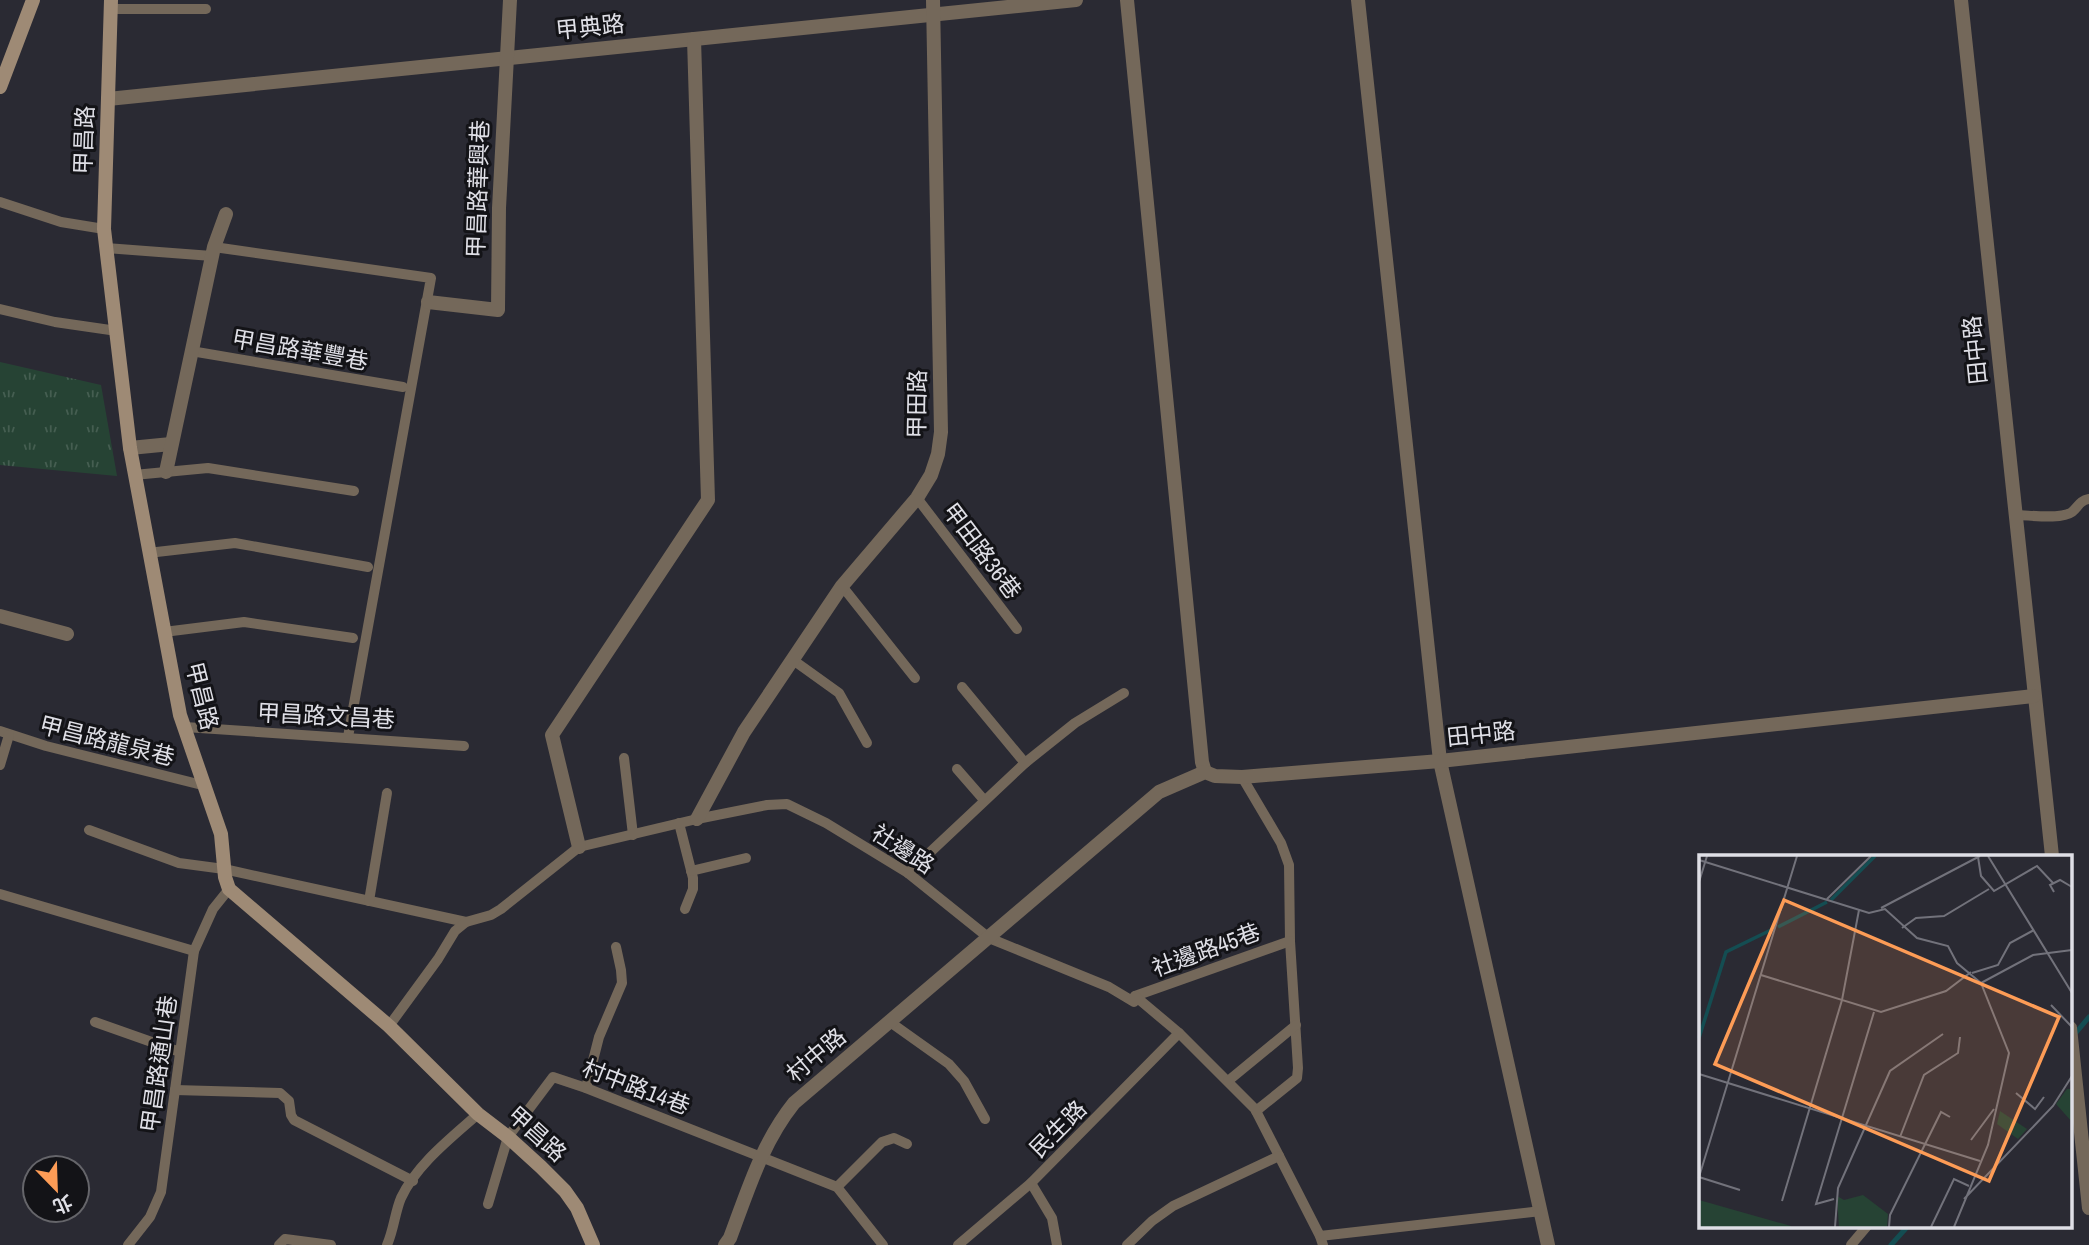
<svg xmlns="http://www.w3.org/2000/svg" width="2089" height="1245" font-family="'Archivo Narrow','Noto Sans TC',sans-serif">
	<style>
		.grass { fill: url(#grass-tufts) }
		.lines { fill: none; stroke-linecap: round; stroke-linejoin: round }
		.stream { stroke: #144d52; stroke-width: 5 }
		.lane { stroke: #74685a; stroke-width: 10 }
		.street { stroke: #74685a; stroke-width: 14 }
		.secondary { stroke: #9e8a75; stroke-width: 14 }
		.labels { text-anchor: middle; stroke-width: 6; stroke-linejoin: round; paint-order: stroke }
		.street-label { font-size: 23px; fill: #dfdfe6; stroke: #131317 }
		.inset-river { fill: none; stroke: #144d52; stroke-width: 3.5 }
		.inset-road { fill: none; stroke: #72727b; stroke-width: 2 }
		.view { fill: #fd9c56; fill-opacity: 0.15; stroke: #fd9c56; stroke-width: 3.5 }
		.inset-edge { fill: none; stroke: #dfdfe6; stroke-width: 3.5 }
	</style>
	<defs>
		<pattern id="grass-tufts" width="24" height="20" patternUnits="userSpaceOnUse" patternTransform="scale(1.75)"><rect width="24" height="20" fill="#264334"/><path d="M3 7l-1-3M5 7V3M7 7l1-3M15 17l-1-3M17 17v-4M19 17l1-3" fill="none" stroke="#455e51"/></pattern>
	</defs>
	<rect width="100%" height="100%" fill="#2a2a33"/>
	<polygon class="grass" points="0,362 101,385 117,476 0,465"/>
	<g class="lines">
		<g class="stream">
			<polyline points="2074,1035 2089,1017"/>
			<polyline points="1891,1245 1908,1226"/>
		</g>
		<g class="lane">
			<polyline points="111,9 206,9"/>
			<polyline points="0,202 61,222 104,229"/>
			<polyline points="214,247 431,278 348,737"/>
			<polyline points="106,248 212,256"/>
			<polyline points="0,309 55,322 117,331"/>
			<polyline points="191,351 403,387"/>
			<polyline points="134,475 208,468 354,491"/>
			<polyline points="917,498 1017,629"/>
			<path d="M 2016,515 C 2029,515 2061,520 2072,512 C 2079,506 2079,501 2089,499"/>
			<polyline points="148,553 235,543 368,567"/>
			<polyline points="842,586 915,678"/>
			<polyline points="164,632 244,622 353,638"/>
			<polyline points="793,660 839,693 867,743"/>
			<polyline points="962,687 1025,763"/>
			<polyline points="185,727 464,746"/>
			<polyline points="0,731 46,746 206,786"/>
			<polyline points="624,758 633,835"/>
			<polyline points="0,765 9,735"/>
			<polyline points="957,769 984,800"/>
			<polyline points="1242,777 1281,843 1289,865 1290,941 1298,1068 1297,1078 1256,1111"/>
			<polyline points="679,823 693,878 693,889 685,909"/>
			<polyline points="89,830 179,863 224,869 466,922"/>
			<polyline points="691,871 746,858"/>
			<polyline points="908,873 1025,763 1075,723 1124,693"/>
			<polyline points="0,894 194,951"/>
			<polyline points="369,901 387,793"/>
			<polyline points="1135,996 1290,941"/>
			<polyline points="95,1022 180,1052"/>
			<polyline points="890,1022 949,1064 964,1081 985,1119"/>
			<polyline points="389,1026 438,959 455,931 466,922 491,915 501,909 579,847 697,819 767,805 787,804 826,823 908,873 989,938 1109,987 1134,1002 1135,996 1179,1033 1255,1109 1320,1236 1323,1245"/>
			<polyline points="1228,1081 1296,1025"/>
			<polyline points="586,1088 599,1037 622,983 621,970 616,947"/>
			<polyline points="175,1090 280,1093 289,1101 291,1115 294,1120 413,1181"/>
			<polyline points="1031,1183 1052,1218 1057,1245"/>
			<polyline points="837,1187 882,1142 894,1138 907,1144"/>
			<polyline points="488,1204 508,1137 553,1077 586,1088 837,1187 883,1245"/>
			<polyline points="1320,1236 1541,1211"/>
			<polyline points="128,1245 150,1217 161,1192 194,951 213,909 229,889"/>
			<polyline points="279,1245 285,1239 331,1245"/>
			<path d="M 387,1245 C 394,1229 395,1212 401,1198 C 417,1164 451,1138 478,1114"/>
			<polyline points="958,1245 1031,1183 1179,1033"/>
			<polyline points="1127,1245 1152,1221 1173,1206 1279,1156"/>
			<polyline points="1851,1245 1867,1226"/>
		</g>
		<g class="street">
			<polyline points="1127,0 1202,762 1205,772"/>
			<polyline points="1358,0 1440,761 1548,1245"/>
			<polyline points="1961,0 2052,856"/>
			<polyline points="108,99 1076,0"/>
			<polyline points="428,302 498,310 499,208 510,0"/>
			<polyline points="130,448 171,444"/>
			<polyline points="166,472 214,247 226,214"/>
			<polyline points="0,616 67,634"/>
			<polyline points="697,819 744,732 842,586 917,498 931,475 938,454 941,432 933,0"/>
			<polyline points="579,847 552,735 708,500 694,39"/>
			<polyline points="2070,1028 2089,1208"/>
			<path d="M 725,1245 L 730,1238 C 748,1190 762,1143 794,1103 L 1159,792 L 1205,772 L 1215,776 L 1242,777 L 1440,761 L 2034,696"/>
		</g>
		<g class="secondary">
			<polyline points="111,0 104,229 130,448 180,715 221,834 225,877 229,889 389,1026 478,1114 508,1137 541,1167 565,1191 577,1208 593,1245"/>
			<polyline points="0,87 33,0"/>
		</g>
	</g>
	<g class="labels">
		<g class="street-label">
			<text transform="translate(590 27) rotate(-6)" y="8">甲典路</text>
			<text transform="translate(84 140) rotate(-88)" y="8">甲昌路</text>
			<text transform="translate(478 189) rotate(-88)" y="8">甲昌路華興巷</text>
			<text transform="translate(300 350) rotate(10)" y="8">甲昌路華豐巷</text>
			<text transform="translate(1975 350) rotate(-96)" y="8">田中路</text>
			<text transform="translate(917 404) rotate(-89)" y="8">甲田路</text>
			<text transform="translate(982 551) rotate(53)" y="8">甲田路36巷</text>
			<text transform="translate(202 696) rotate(76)" y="8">甲昌路</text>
			<text transform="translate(326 716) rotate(3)" y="8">甲昌路文昌巷</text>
			<text transform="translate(1481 734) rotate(-6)" y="8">田中路</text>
			<text transform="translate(107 741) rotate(14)" y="8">甲昌路龍泉巷</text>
			<text transform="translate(903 849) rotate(33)" y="8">社邊路</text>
			<text transform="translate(1206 950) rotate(-20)" y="8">社邊路45巷</text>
			<text transform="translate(816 1055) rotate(-40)" y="8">村中路</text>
			<text transform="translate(159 1064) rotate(-82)" y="8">甲昌路通山巷</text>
			<text transform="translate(636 1087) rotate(21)" y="8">村中路14巷</text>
			<text transform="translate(1058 1129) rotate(-45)" y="8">民生路</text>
			<text transform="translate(537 1134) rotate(42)" y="8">甲昌路</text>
		</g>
	</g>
	<g transform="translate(1699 855)">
		<rect width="373" height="373" fill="#2a2a33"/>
		<path d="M 368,234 L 373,234 L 373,267 L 357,249 ZM 301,256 L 328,274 L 319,284 L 298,269 ZM 164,340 L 189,359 L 188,372 L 140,372 L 138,341 L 145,345 ZM 0,345 L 92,371 L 92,372 L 0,372 Z" fill="#264334"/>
		<path class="inset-river" d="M 132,45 L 176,1M 79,72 L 128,47M 0,183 L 27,97 L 74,74"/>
		<path class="inset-road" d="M 289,1 L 373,138M 279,2 L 282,21 L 295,36 L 338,11 L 354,28M 0,5 L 170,58 L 186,54 L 218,83 L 249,91 L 258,108 L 282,128M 0,27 L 8,1M 355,37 L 351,30 L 361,25 L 373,32M 128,44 L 172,1M 182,53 L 281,1M 203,73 L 217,63 L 245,61 L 290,34M 273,118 L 299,110 L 311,88 L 335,75M 62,120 L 182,157 L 247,136 L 272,117M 282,128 L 334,100 L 373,95M 352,150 L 373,172M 0,219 L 281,306M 317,238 L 336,254 L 345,242M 201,282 L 225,220 L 259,198 L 261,182M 272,285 L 295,254M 41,335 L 0,322 L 98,1M 135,344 L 117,349 L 175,157M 265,344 L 354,251 L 373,221M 83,346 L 143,145 L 160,55M 136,372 L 139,333 L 191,216 L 244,179M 190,372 L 191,360 L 242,257 L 251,262M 232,372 L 255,324 L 270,331M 255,372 L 289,290 L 310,198 L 282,128"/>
		<path class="view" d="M 85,45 L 360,162 L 290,326 L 16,209 Z"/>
		<rect width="373" height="373" class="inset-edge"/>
	</g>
	<g transform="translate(56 1189) rotate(157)"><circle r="33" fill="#131317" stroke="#65656a" stroke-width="2"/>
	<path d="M0-5L12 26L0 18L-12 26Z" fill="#fd9c56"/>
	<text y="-10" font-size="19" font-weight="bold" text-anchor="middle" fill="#dfdfe6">北</text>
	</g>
</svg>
